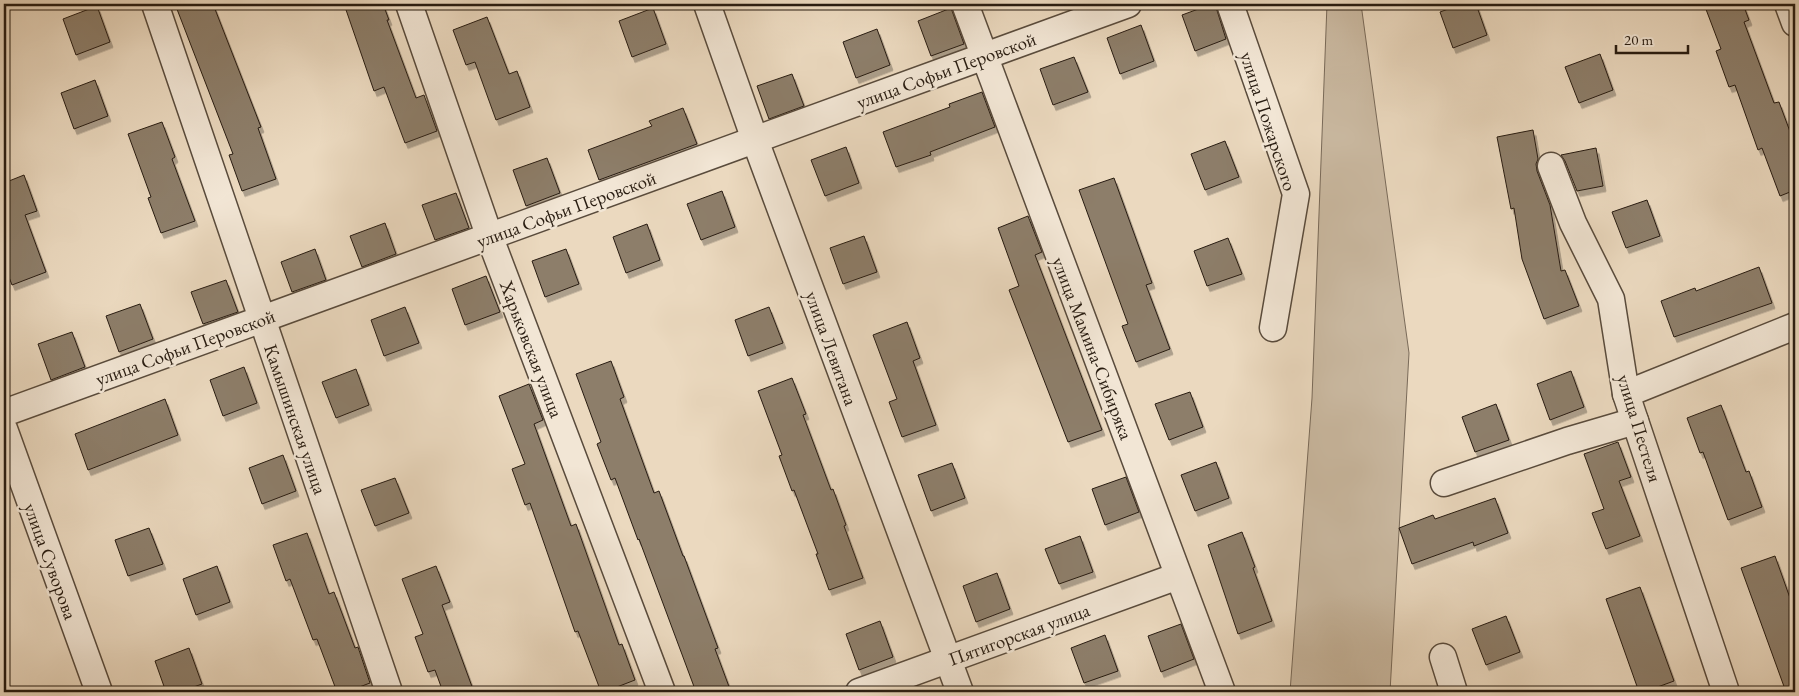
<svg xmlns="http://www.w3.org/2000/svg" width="1799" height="696" font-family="'EB Garamond',serif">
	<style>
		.green { fill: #cab9a1; stroke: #796a59 }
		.building { fill: #8d7e6b; stroke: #281c11; filter: url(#shadow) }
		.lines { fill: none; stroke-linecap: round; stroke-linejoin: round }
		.minor-casing { stroke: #594b3c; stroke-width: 29 }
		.minor { stroke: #f2e6d5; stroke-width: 26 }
		.labels { text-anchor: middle; stroke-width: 5; stroke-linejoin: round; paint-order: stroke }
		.street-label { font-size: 19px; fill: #281c11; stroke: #f2e6d5 }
	</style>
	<defs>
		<filter id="shadow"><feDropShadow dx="3" dy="5.5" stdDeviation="0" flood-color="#0004"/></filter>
	</defs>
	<rect width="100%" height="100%" fill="#ebd9bf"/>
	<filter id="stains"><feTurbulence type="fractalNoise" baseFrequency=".004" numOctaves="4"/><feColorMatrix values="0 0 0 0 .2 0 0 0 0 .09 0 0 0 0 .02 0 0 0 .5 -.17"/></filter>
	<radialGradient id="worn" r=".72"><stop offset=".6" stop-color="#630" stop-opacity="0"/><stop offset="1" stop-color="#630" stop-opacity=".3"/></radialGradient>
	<polygon class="green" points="1327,4 1361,4 1409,353 1390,692 1290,692 1312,398"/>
	<g class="building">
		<polygon points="175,4 213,4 261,127 258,128 276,179 242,191 229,155 233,154"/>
		<polygon points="344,4 383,4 389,20 387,20 416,98 424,95 437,131 405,143 384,87 374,91"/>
		<polygon points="1212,4 1215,4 1226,39 1195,51 1182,15"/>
		<polygon points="1462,4 1476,4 1487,35 1453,48 1440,12"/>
		<polygon points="1704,4 1743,4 1749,20 1744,22 1774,103 1779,102 1795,145 1795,190 1780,196 1762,148 1758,150 1735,85 1729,87 1716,51 1721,49"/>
		<polygon points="97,6 110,42 76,55 63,19"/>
		<polygon points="653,8 666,44 632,57 619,21"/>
		<polygon points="951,8 964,44 931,56 918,21"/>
		<polygon points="487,17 509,74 517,71 530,107 496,120 475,62 466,65 453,30"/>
		<polygon points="1141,25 1154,61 1120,74 1107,38"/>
		<polygon points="877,29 890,65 856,78 843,42"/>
		<polygon points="1600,54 1613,90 1579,103 1565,67"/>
		<polygon points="1074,57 1088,92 1053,105 1040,69"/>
		<polygon points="792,74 804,106 769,119 757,86"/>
		<polygon points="95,80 108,116 74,129 61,93"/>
		<polygon points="982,92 995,127 930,152 931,155 896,167 883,132 950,107 949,104"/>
		<polygon points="683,108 697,144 599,180 588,150 652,126 649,121"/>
		<polygon points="162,122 175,157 172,159 195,221 161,233 148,198 151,197 128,134"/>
		<polygon points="1533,130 1538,159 1536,164 1537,171 1550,205 1561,271 1565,270 1579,306 1544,319 1522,259 1514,208 1511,209 1497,137"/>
		<polygon points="1225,141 1239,177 1205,190 1191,154"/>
		<polygon points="846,147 859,183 825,196 811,160"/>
		<polygon points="1596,148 1603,186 1577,191 1565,161 1561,155"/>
		<polygon points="547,158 560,193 526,206 513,170"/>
		<polygon points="24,175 37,211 25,215 46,272 12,285 4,264 4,183"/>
		<polygon points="1114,178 1152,283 1146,285 1170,349 1136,362 1122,326 1128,324 1079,190"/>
		<polygon points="722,191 735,227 701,240 687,204"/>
		<polygon points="456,193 469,228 435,240 422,205"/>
		<polygon points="1647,200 1660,236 1626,248 1612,212"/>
		<polygon points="1028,216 1042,252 1035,255 1102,430 1068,442 1009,290 1019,286 998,228"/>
		<polygon points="385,223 396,254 362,267 350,236"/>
		<polygon points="647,224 660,260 626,273 613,237"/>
		<polygon points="864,236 877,272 843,284 830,248"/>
		<polygon points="1228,238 1242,274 1207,286 1194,251"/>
		<polygon points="315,249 326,280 292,292 281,262"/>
		<polygon points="566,249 579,284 545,297 532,261"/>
		<polygon points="1759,267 1772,303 1674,337 1661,301 1695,288 1696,291"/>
		<polygon points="486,276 500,312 465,325 452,289"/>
		<polygon points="226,280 238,312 203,324 191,292"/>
		<polygon points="140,304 153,339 119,352 106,316"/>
		<polygon points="405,307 419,343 384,356 371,320"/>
		<polygon points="769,307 783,343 748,356 735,320"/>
		<polygon points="907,322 920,358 913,361 936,425 902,437 889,402 897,399 873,335"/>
		<polygon points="72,332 85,367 51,380 38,344"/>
		<polygon points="611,361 624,397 620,399 654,493 659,491 683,556 684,556 718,648 715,649 731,692 696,692 639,539 638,540 615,478 611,480 597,444 601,442 576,374"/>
		<polygon points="244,367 257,403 223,416 210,380"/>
		<polygon points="356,369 369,405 336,418 322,382"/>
		<polygon points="1571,371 1584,407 1550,420 1537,384"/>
		<polygon points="792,378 806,414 803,415 831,490 833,489 846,525 844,526 863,578 829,590 816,554 818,554 794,490 792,491 779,456 782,455 758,391"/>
		<polygon points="529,384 543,420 534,424 571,526 576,524 619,645 622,644 635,680 604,692 601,692 578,631 575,632 530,503 525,505 512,469 525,464 499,396"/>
		<polygon points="1190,392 1203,427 1169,440 1155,404"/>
		<polygon points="165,399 178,435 88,470 75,434"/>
		<polygon points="1496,404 1509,440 1475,452 1462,417"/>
		<polygon points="1721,405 1746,472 1749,471 1762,507 1728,520 1703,452 1700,453 1687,418"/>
		<polygon points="1618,442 1631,477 1619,481 1640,536 1606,549 1592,513 1604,509 1584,454"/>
		<polygon points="283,455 296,491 262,504 249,468"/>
		<polygon points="1216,462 1229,498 1195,511 1181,475"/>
		<polygon points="952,463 965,498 931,511 918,475"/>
		<polygon points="1126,477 1139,512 1105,525 1092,489"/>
		<polygon points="395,478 409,513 375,526 361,490"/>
		<polygon points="1495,498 1508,533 1474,546 1473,542 1412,564 1399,528 1433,515 1435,519"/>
		<polygon points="149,528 163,564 128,576 115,540"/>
		<polygon points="1242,532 1255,567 1253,568 1272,621 1238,634 1208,545"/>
		<polygon points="307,533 329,594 334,592 355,648 358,647 370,683 346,692 337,692 317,639 313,640 290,579 286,581 273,545"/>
		<polygon points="1080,536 1093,572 1059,584 1045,549"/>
		<polygon points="1775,556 1795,612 1795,692 1786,692 1741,568"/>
		<polygon points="217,566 230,602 196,615 183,579"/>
		<polygon points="436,566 450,602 442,605 474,692 443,692 435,670 428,672 415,637 423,634 402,579"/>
		<polygon points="997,573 1010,609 976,622 963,586"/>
		<polygon points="1640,587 1674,681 1644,692 1639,692 1606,599"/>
		<polygon points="1506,616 1520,652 1486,665 1472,629"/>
		<polygon points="880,621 893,657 859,670 846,634"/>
		<polygon points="1181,624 1194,659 1161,672 1148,636"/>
		<polygon points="1105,635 1118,671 1084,683 1071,648"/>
		<polygon points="189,648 202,684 180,692 166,692 155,661"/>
	</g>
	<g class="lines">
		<g class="minor-casing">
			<g id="minor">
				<polyline points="155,4 389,692"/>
				<polyline points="409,4 490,238 662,692"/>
				<polyline points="707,4 755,140 960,692"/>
				<polyline points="965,4 1222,692"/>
				<polyline points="1230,4 1296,194 1273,328"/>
				<polyline points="1788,4 1795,23"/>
				<polyline points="1551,166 1573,223 1611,299 1626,394 1726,692"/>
				<polyline points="1626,394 1795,326"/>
				<polyline points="4,413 1128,4"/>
				<polyline points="4,429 99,692"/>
				<polyline points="1444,483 1567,441 1635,421"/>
				<polyline points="1443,657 1454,692"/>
				<polyline points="859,692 1178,576"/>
			</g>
		</g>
		<use href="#minor" class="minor"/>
	</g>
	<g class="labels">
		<g class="street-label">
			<text transform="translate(946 70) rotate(-20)" y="7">улица Софьи Перовской</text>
			<text transform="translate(1269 121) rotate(72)" y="7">улица Пожарского</text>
			<text transform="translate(566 209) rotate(-20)" y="7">улица Софьи Перовской</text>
			<text transform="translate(185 347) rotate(-20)" y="7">улица Софьи Перовской</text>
			<text transform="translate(832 348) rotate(70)" y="7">улица Левитана</text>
			<text transform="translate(1093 348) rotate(69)" y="7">улица Мамина-Сибиряка</text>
			<text transform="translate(532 349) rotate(69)" y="7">Харьковская улица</text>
			<text transform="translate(296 419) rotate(71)" y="7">Камышинская улица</text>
			<text transform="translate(1640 428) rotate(73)" y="7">улица Пестеля</text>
			<text transform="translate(51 561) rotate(70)" y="7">улица Суворова</text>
			<text transform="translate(1019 634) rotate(-20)" y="7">Пятигорская улица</text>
		</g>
	</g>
	<rect width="1799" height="696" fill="none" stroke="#ebd9bf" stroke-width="20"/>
	<rect x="5" y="5" width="1789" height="686" fill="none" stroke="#281c11" stroke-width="2.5"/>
	<rect x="10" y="10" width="1779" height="676" fill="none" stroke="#281c11"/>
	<path d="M1616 45v8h72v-8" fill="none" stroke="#281c11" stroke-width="2.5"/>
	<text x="1624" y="45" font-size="15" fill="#281c11" stroke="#f2e6d5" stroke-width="4" paint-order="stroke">20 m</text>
	<rect width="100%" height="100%" filter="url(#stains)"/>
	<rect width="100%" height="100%" fill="url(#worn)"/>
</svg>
